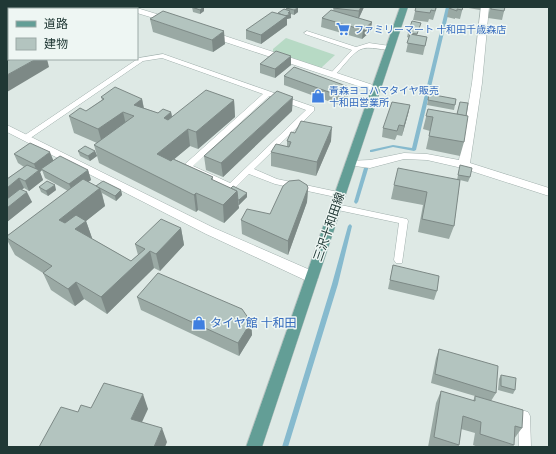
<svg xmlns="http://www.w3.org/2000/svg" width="556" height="454" font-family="'Fira Sans Condensed','Noto Sans JP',sans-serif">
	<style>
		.green { fill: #b7dac5 }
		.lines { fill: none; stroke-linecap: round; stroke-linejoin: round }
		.stream { fill: #86bace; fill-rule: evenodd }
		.lane-casing { stroke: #a1b0ad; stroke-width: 1 }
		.street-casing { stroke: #a1b0ad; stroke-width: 1 }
		.primary-casing { stroke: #bcc3c2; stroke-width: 1 }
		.lane { fill: #fff; fill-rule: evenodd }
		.street { fill: #fff; fill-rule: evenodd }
		.primary { fill: #639e96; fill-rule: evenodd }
		.wall { fill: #9aa9a4 }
		.shaded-wall { fill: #7d8986 }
		.building { fill: #b3c4bf; stroke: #7d8986 }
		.labels { text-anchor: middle; stroke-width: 3; stroke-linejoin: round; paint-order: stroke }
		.far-shop-label { font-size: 10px; fill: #366cbe; stroke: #eef6f3; text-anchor: start }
		.street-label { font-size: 12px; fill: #203835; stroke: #eef6f3 }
		.shop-label { font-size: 12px; fill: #366cbe; stroke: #eef6f3; text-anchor: start }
	</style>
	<rect width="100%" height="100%" fill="#dee9e5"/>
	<polygon class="green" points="286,38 335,55 321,68 273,52 273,49"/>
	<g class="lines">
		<g class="stream">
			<polygon points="104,7 110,7 103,9 97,9"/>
			<polygon points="446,7 450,7 416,150 414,151 393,147 372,152 370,152 370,150 393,145 412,148"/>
			<rect x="7" y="28" width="2" height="2"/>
			<polygon points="364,168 368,168 368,169 358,202 356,204 354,202"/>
			<polygon points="350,224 352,226 338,284 288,447 282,447 332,284 348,226"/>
		</g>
		<g class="lane-casing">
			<g id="lane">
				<path d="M 307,31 L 356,47 L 369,43 L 390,46 L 393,48 C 385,53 370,44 359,50 C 351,55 341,69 334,76 L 332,77 L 329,75 L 330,74 L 352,50 L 305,34 L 304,33 Z"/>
				<path d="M 163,54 L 314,107 L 314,111 L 254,169 L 277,179 L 343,193 L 344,195 L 343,197 L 340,198 L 275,184 L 249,174 L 234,189 L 231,190 L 184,169 L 183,167 L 184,165 L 263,94 L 162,58 L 143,61 L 29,139 L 23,139 L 22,137 L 139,58 ZM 269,96 L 306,110 L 230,183 L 193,166 Z"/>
				<polygon points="336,204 407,219 408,221 402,263 396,263 394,260 399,223 333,209 332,207 333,205"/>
				<polygon points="512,407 528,412 530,416 531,447 519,447 518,420 508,417 506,413 508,409"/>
			</g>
		</g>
		<g class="street-casing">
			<g id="street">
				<polygon points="84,7 100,7 97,9 83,9"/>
				<polygon points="481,7 489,7 482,83 470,163 549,188 549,196 462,168 427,160 404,159 370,168 347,165 346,163 347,161 370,160 404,153 427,154 459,160 472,83"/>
				<polygon points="137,8 173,19 174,21 170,23 137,13 137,9 134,9"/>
				<rect x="7" y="24" width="2" height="4"/>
				<polygon points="207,32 213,32 379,87 381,89 376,92 373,91 207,36"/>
				<polygon points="7,125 214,228 317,273 318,277 317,281 312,282 307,281 206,234 7,132"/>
			</g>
		</g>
		<g class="primary-casing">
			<polygon id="primary" points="400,7 408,7 262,447 246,447"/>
		</g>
		<use href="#lane" class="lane"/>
		<use href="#street" class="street"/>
		<use href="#primary" class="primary"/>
	</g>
	<g class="wall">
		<polygon points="192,7 204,7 204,11 200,14 193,12"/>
		<polygon points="287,7 298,12 294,15 291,14 291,18 287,19 287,25 261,44 246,39 246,30 286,10 286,8"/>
		<polygon points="334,7 364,7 359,18 371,31 362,39 321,27 322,18 333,11"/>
		<polygon points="416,7 437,7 433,20 429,19 428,22 413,20"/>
		<polygon points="449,7 480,7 480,10 463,7 460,19 455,18 455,19 447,17"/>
		<polygon points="490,7 505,7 502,20 488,18"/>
		<polygon points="150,19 225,44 213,52 153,32"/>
		<polygon points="421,23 417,35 427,37 423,55 406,52 409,38 407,37 408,33"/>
		<polygon points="291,56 291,65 275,78 260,73 260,64"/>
		<polygon points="284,76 349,87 348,96 339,105 284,85"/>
		<polygon points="101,97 142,99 144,108 158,113 171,112 172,116 234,100 235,117 198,149 190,146 174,159 213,177 213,180 247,197 239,205 238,205 239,208 224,223 198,210 196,212 99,163 94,145 97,143 74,133 69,116 86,111 102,100"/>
		<polygon points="456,99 454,110 427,105 428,100"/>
		<polygon points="460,102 464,142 460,156 426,149 430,131 423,129 428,109 457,114"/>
		<polygon points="410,105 408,114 402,136 397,135 395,140 382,137 383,128"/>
		<polygon points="292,111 223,177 206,170 204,156"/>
		<polygon points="287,141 331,141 316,176 271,166 271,152 287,146"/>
		<polygon points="78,151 95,151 97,156 90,161 80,156"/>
		<polygon points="14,154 53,161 88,170 91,180 88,182 96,186 121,190 122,195 116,201 102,193 105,206 86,221 92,238 91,238 131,261 138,255 135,244 181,228 184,245 160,271 154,268 107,314 84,299 75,306 51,290 43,273 15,255 7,240 7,236 68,191 45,178 42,170 40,172 43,180 29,191 24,188 22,189 32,202 7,222 7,179 24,167 18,163"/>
		<polygon points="460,165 470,177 468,182 460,180 454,226 449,239 418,232 423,205 391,199 394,185 457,180"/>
		<polygon points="39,187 56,190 48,196 41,192"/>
		<polygon points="308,188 307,202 288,255 242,234 241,220 270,214"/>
		<polygon points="393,265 437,291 434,300 388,289"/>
		<polygon points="137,297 251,322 252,335 239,356 141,310"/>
		<polygon points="439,349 496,393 491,401 522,428 514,439 514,445 512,447 478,447 473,445 475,433 461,429 459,445 458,447 428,447 436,403 441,391 473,401 475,396 485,399 431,383 436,358"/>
		<polygon points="501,375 515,390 513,394 498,390 499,379"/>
	</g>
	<g class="shaded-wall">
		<polygon points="204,7 204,11 200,14 200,10"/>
		<polygon points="361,7 364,7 358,20 359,11"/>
		<polygon points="298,8 298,12 294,15 294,10"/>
		<polygon points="290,11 291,18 287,19 287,25 261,44 261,35"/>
		<polygon points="372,22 371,31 362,39 363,30"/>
		<polygon points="224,31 225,44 213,52 212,40"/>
		<polygon points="291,56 291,65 275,78 275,69"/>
		<polygon points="36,59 47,59 49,67 7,92 7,75"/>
		<polygon points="349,87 348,96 339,105 340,96"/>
		<polygon points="293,97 292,111 223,177 221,163"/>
		<polygon points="142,99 145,116 134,105"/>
		<polygon points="234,100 235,117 198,149 196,132"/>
		<polygon points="410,105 408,114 402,136 404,126"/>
		<polygon points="123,112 127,129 103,147 98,129"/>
		<polygon points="171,112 174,129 164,118"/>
		<polygon points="332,127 331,141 316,176 317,162"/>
		<polygon points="188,129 190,146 160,171 157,154"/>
		<polygon points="95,151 97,156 90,161 88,156"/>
		<polygon points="50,152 54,162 41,169 42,170 40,172 43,180 29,191 25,181 37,172 34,164"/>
		<polygon points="88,170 91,180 73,193 69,184"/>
		<polygon points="19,178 24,188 7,201 7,188"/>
		<polygon points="55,185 56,190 48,196 46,191"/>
		<polygon points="100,188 105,206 86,221 92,238 82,246 59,220"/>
		<polygon points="308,188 307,202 288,255 288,241"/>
		<polygon points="121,190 122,195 116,201 115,196"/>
		<polygon points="237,191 239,208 224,223 223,205"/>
		<polygon points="27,192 32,202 7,222 7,208"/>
		<polygon points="196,193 198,210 196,212 194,195"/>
		<polygon points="247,193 247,197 239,205 239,200"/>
		<polygon points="181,228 184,245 160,271 156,254"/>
		<polygon points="150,251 154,268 107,314 101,297"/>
		<polygon points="76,282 84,299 75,306 68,289"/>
		<polygon points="251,322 252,335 239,356 238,343"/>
		<polygon points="143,394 148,409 137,433 131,419"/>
		<polygon points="162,428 167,442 165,447 154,447"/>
	</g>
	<g class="building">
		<polygon points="192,7 204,7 200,10"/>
		<polygon points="287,7 295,7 298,8 294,10 286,8"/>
		<polygon points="334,7 361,7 359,11 333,8"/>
		<polygon points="416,7 436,7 435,11 431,10 430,13 415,11"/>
		<polygon points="449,7 463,7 462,10 457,9 457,11 449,8"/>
		<polygon points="491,7 505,7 504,11 491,9"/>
		<polygon points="284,9 290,11 288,13 291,14 285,16 278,13"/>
		<polygon points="331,10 372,22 363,30 322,18"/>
		<polygon points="163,11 224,31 212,40 150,19"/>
		<polygon points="272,12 287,16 261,35 246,30"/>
		<polygon points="412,21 421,23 417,34 408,33"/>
		<polygon points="410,34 427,37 425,46 407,43"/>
		<polygon points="276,51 291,56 275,69 260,64"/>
		<polygon points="11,59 36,59 7,75 7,61"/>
		<polygon points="294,67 349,87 340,96 284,76"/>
		<polygon points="115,87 142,99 134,105 158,113 163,109 171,112 164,118 168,120 206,90 234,100 196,132 188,129 157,154 171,161 173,159 213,177 211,179 237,191 223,205 196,193 194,195 94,145 134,116 123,112 98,129 69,116 80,108 86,111 104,99 101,97"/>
		<polygon points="277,91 293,97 221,163 204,156"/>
		<polygon points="429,94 456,99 455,105 428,100"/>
		<polygon points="392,102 410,105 404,126 399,125 397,131 383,128"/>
		<polygon points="460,102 468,103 466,116 457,114"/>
		<polygon points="428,109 468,116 464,142 429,136 433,117 426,116"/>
		<polygon points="301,121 332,127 317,162 271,152 276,144 289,147 291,142 287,141 291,132 295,133"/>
		<polygon points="30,143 50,152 34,164 14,154"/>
		<polygon points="85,146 95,151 88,156 78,151"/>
		<polygon points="60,156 88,170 69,184 41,169"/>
		<polygon points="27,165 39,170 25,181 19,178 7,188 7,179"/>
		<polygon points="460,165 472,168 470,177 458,175"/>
		<polygon points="398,168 460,180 454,226 422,219 427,192 394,185"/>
		<polygon points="83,179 100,188 59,220 65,223 76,215 86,221 75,229 131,261 145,249 135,244 161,219 181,228 156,254 150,251 101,297 76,282 68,289 43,273 52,266 7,238 7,236"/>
		<polygon points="299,180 307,185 308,188 288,241 241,220 247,209 270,214 283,186 289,181"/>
		<polygon points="47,181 55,185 46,191 39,187"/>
		<polygon points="103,181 121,190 115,196 96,186"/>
		<polygon points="233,186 247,193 239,200 238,200 237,191 231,188"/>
		<polygon points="20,189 27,192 7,208 7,199"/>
		<polygon points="393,265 439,276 437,291 390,280"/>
		<polygon points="158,273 242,309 251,322 238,343 137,297"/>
		<polygon points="439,349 498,366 496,393 435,374"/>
		<polygon points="501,375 516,378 515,390 501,386"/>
		<polygon points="104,383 143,394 131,419 162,428 154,447 39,447 61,407 78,412 81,405 91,408"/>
		<polygon points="441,391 475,401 475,396 523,410 522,428 515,426 514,445 480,434 481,422 463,416 459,445 434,437"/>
	</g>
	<defs>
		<g id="supermarket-bare" transform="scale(1.08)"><path d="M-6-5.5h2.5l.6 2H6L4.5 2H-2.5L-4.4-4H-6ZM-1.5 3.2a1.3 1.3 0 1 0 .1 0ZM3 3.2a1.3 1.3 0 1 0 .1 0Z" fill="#3f7fe0" stroke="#eef6f3" stroke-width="2.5" paint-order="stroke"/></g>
		<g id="shop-bare" transform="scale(1.08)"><path d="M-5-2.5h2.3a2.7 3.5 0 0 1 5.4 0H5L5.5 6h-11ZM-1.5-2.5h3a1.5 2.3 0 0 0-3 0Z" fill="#3f7fe0" stroke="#eef6f3" stroke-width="2.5" paint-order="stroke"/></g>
	</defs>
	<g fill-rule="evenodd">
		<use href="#supermarket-bare" x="343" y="29"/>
		<use href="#shop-bare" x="318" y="96"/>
		<use href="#shop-bare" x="199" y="323"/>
	</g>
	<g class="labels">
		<g class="far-shop-label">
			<text x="354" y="33">ファミリーマート 十和田千歳森店</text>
			<text x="329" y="94">青森ヨコハマタイヤ販売<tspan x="329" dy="12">十和田営業所</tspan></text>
		</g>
		<g class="street-label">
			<text transform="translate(329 227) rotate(-71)" y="4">三沢十和田線</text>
		</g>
		<g class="shop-label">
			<text x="210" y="327">タイヤ館 十和田</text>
		</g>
	</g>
	<rect width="556" height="454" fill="none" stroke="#203835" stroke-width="16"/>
	<rect x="8" y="8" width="130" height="52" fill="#eef6f3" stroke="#9caaa7"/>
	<rect x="16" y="21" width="20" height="6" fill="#639e96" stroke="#9caaa7"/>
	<text x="44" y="28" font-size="12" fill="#203835">道路</text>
	<rect x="16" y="38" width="20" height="12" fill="#b3c4bf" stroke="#9caaa7"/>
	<text x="44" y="48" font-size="12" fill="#203835">建物</text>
</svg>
